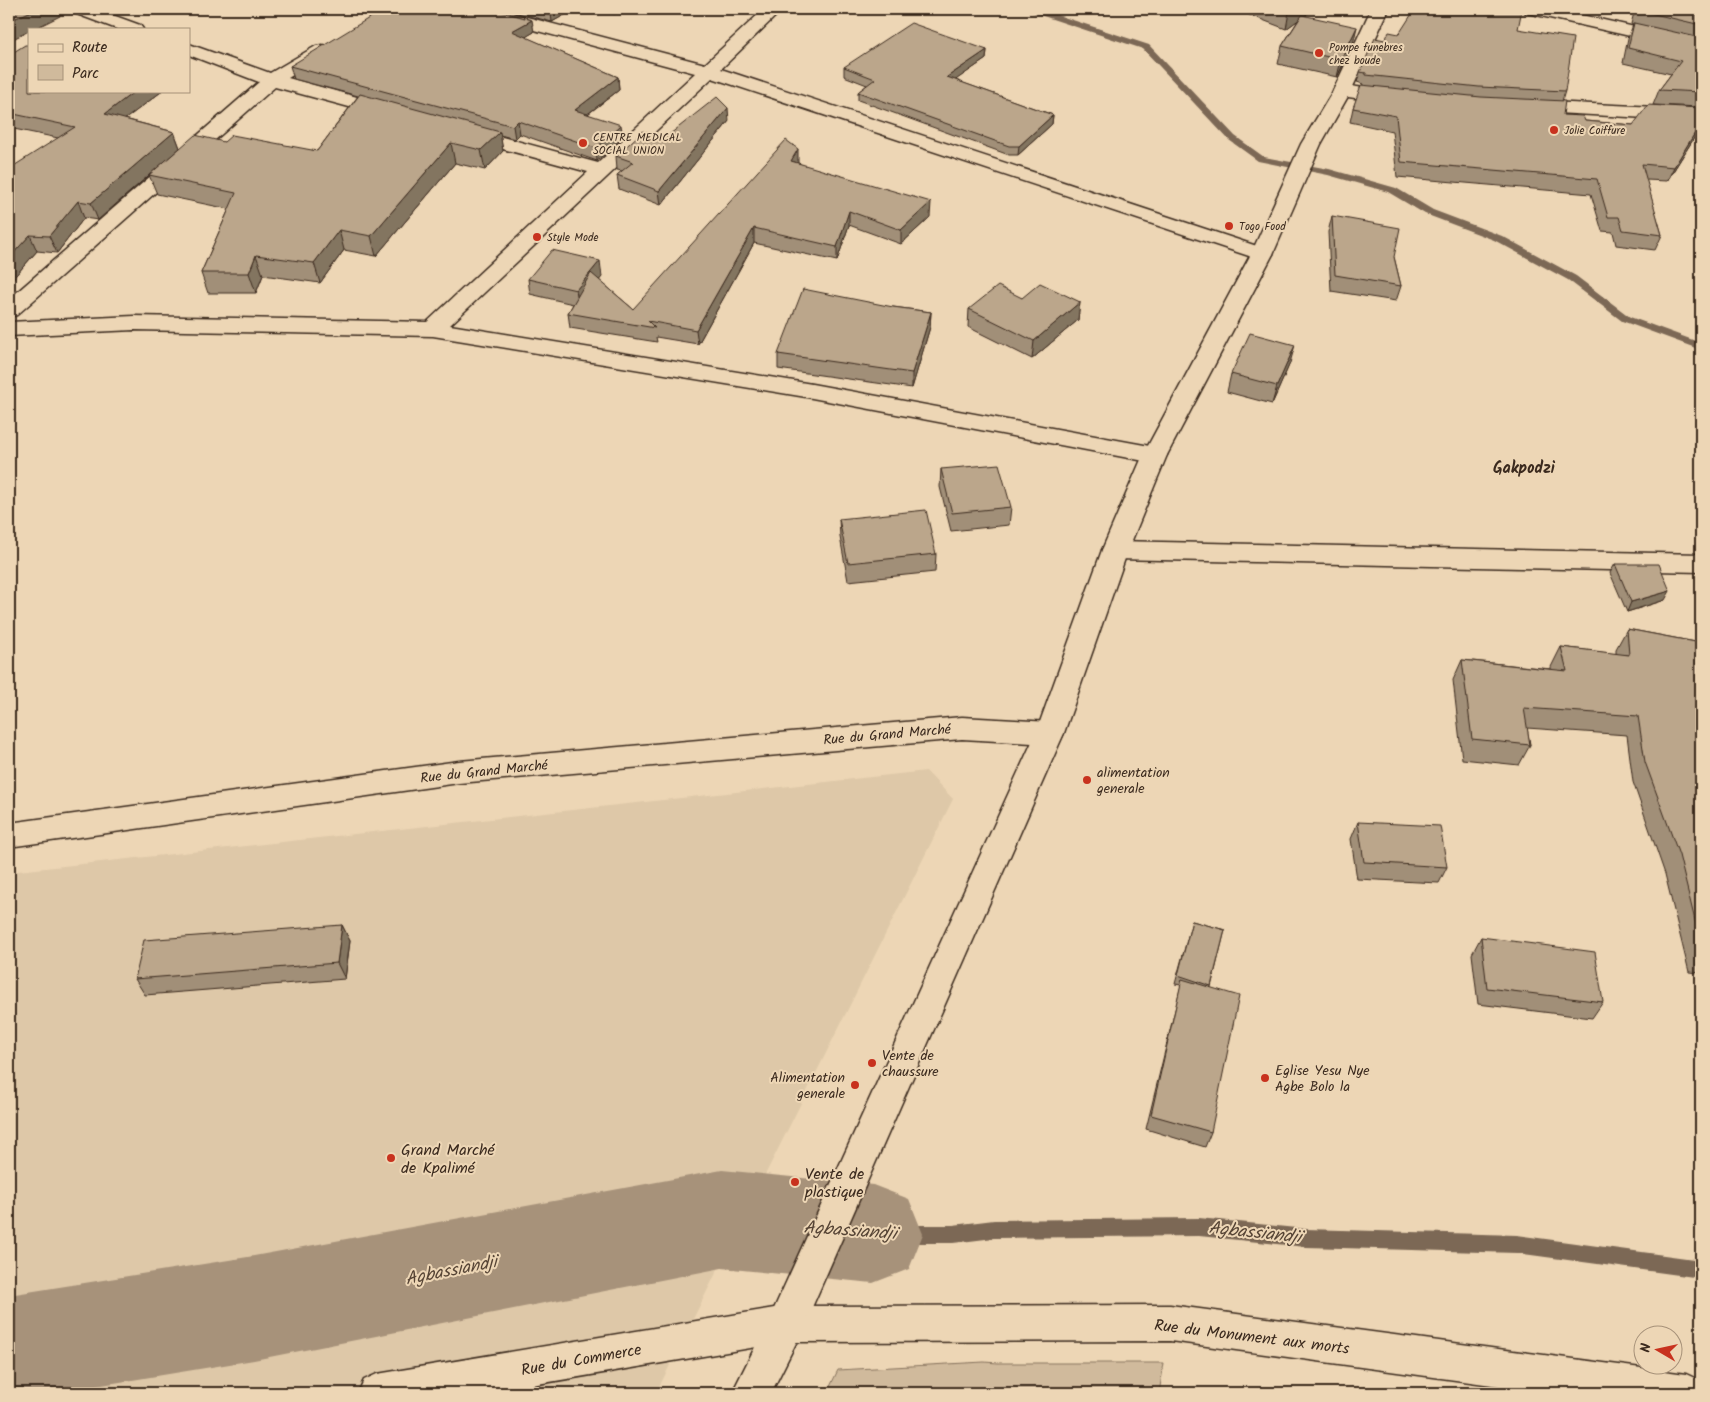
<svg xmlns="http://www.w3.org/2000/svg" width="1710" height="1402" font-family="Kalam,sans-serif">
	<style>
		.built { fill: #dec8a8 }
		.green { fill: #d0ba9c; stroke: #86725d }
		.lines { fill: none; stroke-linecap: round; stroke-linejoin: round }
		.stream { fill: #7c6855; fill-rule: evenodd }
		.river { fill: #a7927a; fill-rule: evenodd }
		.minor-casing { stroke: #3b2a1e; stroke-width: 3 }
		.tertiary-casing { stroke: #3b2a1e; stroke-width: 3 }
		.minor { fill: #edd6b5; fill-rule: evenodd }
		.tertiary { fill: #edd6b5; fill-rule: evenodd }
		.wall { fill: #a18f78; stroke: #3b2a1e }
		.shaded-wall { fill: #837461; stroke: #3b2a1e }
		.building { fill: #bba68b; stroke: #3b2a1e }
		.poi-dot { fill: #c8321e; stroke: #edd6b5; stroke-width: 2 }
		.labels { text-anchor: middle; stroke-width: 4; stroke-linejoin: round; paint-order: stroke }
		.far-poi-label { font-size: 11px; fill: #3b2a1e; stroke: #edd6b5; text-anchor: start }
		.street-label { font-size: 14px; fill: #3b2a1e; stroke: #edd6b5 }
		.poi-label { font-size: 14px; fill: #3b2a1e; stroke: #edd6b5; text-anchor: start }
		.quarter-label { font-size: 16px; font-weight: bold; fill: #3b2a1e; stroke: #edd6b5 }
		.near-poi-label { font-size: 16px; fill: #3b2a1e; stroke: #edd6b5; text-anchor: start }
		.near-street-label { font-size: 16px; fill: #3b2a1e; stroke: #edd6b5 }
		.near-water-label { font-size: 18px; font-style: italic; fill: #564435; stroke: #edd6b5 }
	</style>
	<rect width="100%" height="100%" fill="#edd6b5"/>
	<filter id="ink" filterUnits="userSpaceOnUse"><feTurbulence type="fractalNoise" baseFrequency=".02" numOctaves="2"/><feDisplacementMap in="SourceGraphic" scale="10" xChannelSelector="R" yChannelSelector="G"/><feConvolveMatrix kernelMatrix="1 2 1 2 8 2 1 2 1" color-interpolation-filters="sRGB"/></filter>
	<g filter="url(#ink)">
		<polygon class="built" points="926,771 953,799 656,1393 9,1393 9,872"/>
		<polygon class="green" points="984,1362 998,1363 1164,1363 1159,1393 827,1393 838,1370"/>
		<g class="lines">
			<g class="stream">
				<polygon points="1027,9 1039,9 1149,45 1235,136 1264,157 1329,169 1396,188 1433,210 1502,236 1576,276 1630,317 1701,343 1701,350 1622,321 1568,280 1494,240 1425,214 1388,192 1328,175 1258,161 1229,140 1143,49 1028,11"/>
				<polygon points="1199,1218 1306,1229 1517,1235 1701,1260 1701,1278 1517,1253 1306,1247 1199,1236 994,1238 953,1243 873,1243 867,1240 864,1234 867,1228 873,1225 953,1225 994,1220"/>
			</g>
			<polygon class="river" points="722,1170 873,1185 909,1199 923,1234 909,1269 873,1283 722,1268 254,1360 53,1393 9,1393 9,1295 254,1256"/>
			<g class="minor-casing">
				<g id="minor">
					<polygon points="71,9 96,9 140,25 143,29 117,29 74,13"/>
					<polygon points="467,9 496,9 705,64 764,9 783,9 721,69 1269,250 1273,254 1269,258 1262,260 1255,258 712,78 450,325 812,384 1155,447 1163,449 1167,455 1163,461 1155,463 812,398 433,336 134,330 9,336 9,322 134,316 427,322 588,172 458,137 455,133 458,129 465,127 598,163 695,73 470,13"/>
					<polygon points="1523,9 1555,9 1701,42 1701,52 1532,14 1526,13"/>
					<polygon points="189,44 270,73 316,46 322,45 328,46 331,50 328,54 288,78 397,108 400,112 397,116 390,118 275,87 17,315 9,317 9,299 259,82 189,55"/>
					<polygon points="1342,85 1395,92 1402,94 1404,98 1402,102 1395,104 1335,95 1333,91 1335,87"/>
					<polygon points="1527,101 1701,109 1701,121 1520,111 1517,107 1520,103"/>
					<polygon points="1115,541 1701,554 1701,572 1115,559 1106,556 1102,550 1106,544"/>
					<polygon points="962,717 1050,722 1060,725 1064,733 1060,741 1050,744 962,739 459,783 9,847 9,823 459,761"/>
					<polygon points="1170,1305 1686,1374 1699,1380 1701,1393 1551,1393 1170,1341 786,1342 485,1393 358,1393 364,1380 377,1374 786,1306"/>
				</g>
			</g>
			<g class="tertiary-casing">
				<polygon id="tertiary" points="1371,9 1389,9 1351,91 1321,144 1273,254 1167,455 1128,550 1064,733 799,1337 771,1393 732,1393 773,1311 1036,733 1102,550 1143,455 1251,254 1301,144 1333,91"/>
			</g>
			<use href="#minor" class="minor"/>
			<use href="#tertiary" class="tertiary"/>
		</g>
		<g class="wall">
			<polygon points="502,9 575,9 552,22"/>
			<polygon points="599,9 628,9 614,14"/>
			<polygon points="1234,9 1314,9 1305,15 1353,44 1337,77 1278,64 1282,46 1299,19 1286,29"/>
			<polygon points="1635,9 1701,9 1701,107 1653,105 1659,90 1671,74 1623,63 1628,38 1633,25 1631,24"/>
			<polygon points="1518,29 1565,91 1562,101 1563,115 1585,121 1633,125 1701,108 1701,127 1667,181 1646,180 1662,235 1655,250 1616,245 1613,232 1602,231 1591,194 1397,177 1392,131 1350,122 1353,108 1363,84 1357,82 1360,72 1385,40 1399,34"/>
			<polygon points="534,32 525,37 618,77 619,90 588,114 623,137 597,161 520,134 515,139 500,135 503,151 485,170 455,163 376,256 344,250 320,283 263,275 256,293 208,293 201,273 229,209 157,194 149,175 224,142 317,151 358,96 294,79 290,66"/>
			<polygon points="987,50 986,59 955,80 1053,115 1052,124 1018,155 1009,155 858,100 858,92 867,85 844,76 844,67"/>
			<polygon points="9,55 29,91 161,91 161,92 125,119 174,132 180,148 98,220 84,218 57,253 37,251 9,283 58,138 9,128"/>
			<polygon points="729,121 661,205 619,189 617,175 622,171 617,170 616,156 665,138"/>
			<polygon points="798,163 930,217 901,244 849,225 837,261 754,243 698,344 656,337 657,342 570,328 568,313 573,304 530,294 528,279 602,277 599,280 633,309"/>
			<polygon points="1332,216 1394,257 1401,286 1396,301 1331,291 1328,232"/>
			<polygon points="1022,298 1080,302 1078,320 1032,359 968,327 969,309"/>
			<polygon points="893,307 931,312 930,327 912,388 778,369 778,354"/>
			<polygon points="1290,363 1272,404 1227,392 1231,374"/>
			<polygon points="941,469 1011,507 1009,525 951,531 940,487"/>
			<polygon points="839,519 936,554 935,572 848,581 840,537"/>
			<polygon points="1615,564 1665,600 1627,612 1610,573"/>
			<polygon points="1627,629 1701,643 1701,973 1689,972 1665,874 1633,782 1627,735 1527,728 1530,745 1519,765 1462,759 1453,680 1462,660 1551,669 1551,667 1561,647 1616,654 1616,649"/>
			<polygon points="1358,822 1447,867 1439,883 1357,879 1351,839"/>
			<polygon points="1192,921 1225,930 1211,987 1211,1132 1205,1147 1146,1129 1181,985 1175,984"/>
			<polygon points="342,925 350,941 345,979 145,995 135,979"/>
			<polygon points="1481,937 1603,1002 1592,1018 1478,1004 1472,954"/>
		</g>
		<g class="shaded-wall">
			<polygon points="36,9 57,9 60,16 34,29 29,29 29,31 9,41 9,21"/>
			<polygon points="559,9 575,9 552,22 551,13"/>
			<polygon points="614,9 628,9 614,14"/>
			<polygon points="1294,9 1314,9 1286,29 1289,12"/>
			<polygon points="532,20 534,32 514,44 512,31"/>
			<polygon points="1357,27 1353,44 1337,77 1341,60"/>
			<polygon points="987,50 986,59 947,86 947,77"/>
			<polygon points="618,77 619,90 577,122 575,110"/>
			<polygon points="135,91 161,91 161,92 111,130 105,114"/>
			<polygon points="728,108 729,121 661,205 659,191"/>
			<polygon points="1053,115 1052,124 1018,155 1019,146"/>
			<polygon points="518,121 520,134 515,139 513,126"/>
			<polygon points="1701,123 1701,127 1667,181 1674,167"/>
			<polygon points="621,125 623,137 597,161 596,148"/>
			<polygon points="174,132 180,148 98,220 91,203"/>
			<polygon points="500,132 503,151 485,170 481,150"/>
			<polygon points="451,143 455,163 376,256 371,236"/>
			<polygon points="798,149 798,163 791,161"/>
			<polygon points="78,201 84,218 57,253 49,236"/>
			<polygon points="931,202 930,217 901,244 901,230"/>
			<polygon points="849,211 849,225 837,261 837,247"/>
			<polygon points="754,228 754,243 698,344 696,330"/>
			<polygon points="339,230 344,250 320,283 314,263"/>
			<polygon points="30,235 37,251 9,283 9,258"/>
			<polygon points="256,255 263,275 256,293 249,273"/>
			<polygon points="600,261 602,277 579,306 576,290"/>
			<polygon points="1080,302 1078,320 1032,359 1034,341"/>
			<polygon points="931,312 930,327 912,388 912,373"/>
			<polygon points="1295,345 1290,363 1272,404 1277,386"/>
			<polygon points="1670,591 1665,600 1627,612 1631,602"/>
			<polygon points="342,925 350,941 345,979 337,963"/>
		</g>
		<g class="building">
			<polygon points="9,9 36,9 9,21"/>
			<polygon points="384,9 443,9 448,11 452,9 493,9 532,20 512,31 618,77 575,110 621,125 596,148 518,121 513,126 290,66"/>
			<polygon points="534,9 559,9 551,13"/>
			<polygon points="1281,9 1294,9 1289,12"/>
			<polygon points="1415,9 1522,9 1518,29 1573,38 1565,91 1479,87 1366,75 1366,73 1360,72 1375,38 1385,40 1389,32 1399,34"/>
			<polygon points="1637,9 1701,9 1701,25 1637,10"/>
			<polygon points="1302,15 1357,27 1341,60 1282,46"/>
			<polygon points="911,23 987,50 947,77 1053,115 1019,146 1009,146 858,92 875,79 844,67"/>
			<polygon points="1634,23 1701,38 1701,92 1659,90 1681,61 1628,48"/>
			<polygon points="25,45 29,45 29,91 135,91 105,114 174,132 91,203 78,201 49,236 30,235 9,258 9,169 75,127 9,113 9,55"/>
			<polygon points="1361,85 1481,97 1565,101 1563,115 1583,116 1585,121 1633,125 1648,105 1701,108 1701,123 1674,167 1642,164 1662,235 1623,230 1619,217 1608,217 1597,179 1401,162 1396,116 1353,108"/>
			<polygon points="360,94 500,132 481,150 451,143 371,236 339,230 314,263 256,255 249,273 201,273 236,193 149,175 195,135 224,142 232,135 317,151"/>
			<polygon points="717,97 728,108 659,191 617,175 633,162 616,156 643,131 665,138"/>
			<polygon points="786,140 798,149 791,161 931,202 901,230 849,211 837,247 754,228 696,330 648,321 655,328 568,313 591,273 633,309"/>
			<polygon points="1332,216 1400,228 1394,257 1401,286 1335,275"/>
			<polygon points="552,250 600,261 576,290 528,279"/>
			<polygon points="1040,283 1080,302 1034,341 969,309 998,286 1022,298"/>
			<polygon points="803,289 893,307 931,312 912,373 778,354"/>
			<polygon points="1250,333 1295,345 1277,386 1231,374"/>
			<polygon points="999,464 1011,507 952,513 941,469"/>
			<polygon points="926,510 936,554 848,563 839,519"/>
			<polygon points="1615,564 1659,564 1670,591 1631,602"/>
			<polygon points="1627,629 1701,643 1701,945 1679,855 1645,762 1638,716 1524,708 1530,745 1472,739 1462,660 1567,671 1561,647 1629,655"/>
			<polygon points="1358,822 1440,826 1447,867 1364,862"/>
			<polygon points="1192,921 1225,930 1211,986 1178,975"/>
			<polygon points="342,925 337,963 135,979 144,940"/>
			<polygon points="1481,937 1595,952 1603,1002 1487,988"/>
			<polygon points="1182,979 1239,996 1211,1132 1151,1115"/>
		</g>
	</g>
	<g class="poi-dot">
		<circle cx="1319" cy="53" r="5"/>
		<circle cx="1554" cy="130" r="5"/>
		<circle cx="583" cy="143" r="5"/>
		<circle cx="1229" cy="226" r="5"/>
		<circle cx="537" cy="237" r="5"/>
		<circle cx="1087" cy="780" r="5"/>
		<circle cx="872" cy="1063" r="5"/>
		<circle cx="1265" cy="1078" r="5"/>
		<circle cx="855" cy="1085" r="5"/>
		<circle cx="391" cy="1158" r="5"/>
		<circle cx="795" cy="1182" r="5"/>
	</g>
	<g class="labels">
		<g class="far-poi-label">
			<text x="1329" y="51">Pompe funebres<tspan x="1329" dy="13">chez boude</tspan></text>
			<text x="1564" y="134">Jolie Coiffure</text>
			<text x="593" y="141">CENTRE MEDICAL<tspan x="593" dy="13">SOCIAL UNION</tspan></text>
			<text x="1239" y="230">Togo Food</text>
			<text x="547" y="241">Style Mode</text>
		</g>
		<g class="street-label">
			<text transform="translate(887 734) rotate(-5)" y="5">Rue du Grand Marché</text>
			<text transform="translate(484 771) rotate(-6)" y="5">Rue du Grand Marché</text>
		</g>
		<g class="poi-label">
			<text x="1097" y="777">alimentation<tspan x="1097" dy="16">generale</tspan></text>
			<text x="882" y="1060">Vente de<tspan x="882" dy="16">chaussure</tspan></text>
			<text x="1275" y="1075">Eglise Yesu Nye<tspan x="1275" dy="16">Agbe Bolo la</tspan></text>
			<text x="845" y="1082" text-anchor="end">Alimentation<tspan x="845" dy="16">generale</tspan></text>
		</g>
		<g class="quarter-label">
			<text x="1524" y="473">Gakpodzi</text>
		</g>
		<g class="near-poi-label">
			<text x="401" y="1155">Grand Marché<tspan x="401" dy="18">de Kpalimé</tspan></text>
			<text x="805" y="1179">Vente de<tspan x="805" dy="18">plastique</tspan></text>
		</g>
		<g class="near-street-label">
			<text transform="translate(1252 1336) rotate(7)" y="6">Rue du Monument aux morts</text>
			<text transform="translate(581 1359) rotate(-10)" y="6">Rue du Commerce</text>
		</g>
		<g class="near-water-label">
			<text transform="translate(850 1230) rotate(4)" y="6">Agbassiandji</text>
			<text transform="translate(1255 1232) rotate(6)" y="6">Agbassiandji</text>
			<text transform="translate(451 1270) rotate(-11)" y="6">Agbassiandji</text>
		</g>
	</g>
	<rect width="1710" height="1402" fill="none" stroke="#edd6b5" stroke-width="30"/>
	<rect x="15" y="15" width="1680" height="1372" fill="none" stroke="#3b2a1e" stroke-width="2" filter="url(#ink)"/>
	<rect x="28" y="28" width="162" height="65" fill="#edd6b5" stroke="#a69179"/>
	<rect x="38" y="44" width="25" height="8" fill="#edd6b5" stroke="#a69179"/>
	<text x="72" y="52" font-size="15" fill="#3b2a1e">Route</text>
	<rect x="38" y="65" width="25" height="15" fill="#d0ba9c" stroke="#a69179"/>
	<text x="72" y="78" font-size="15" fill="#3b2a1e">Parc</text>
	<g transform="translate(1658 1350) rotate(279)"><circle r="24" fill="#edd6b5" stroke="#a69179"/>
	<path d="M0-4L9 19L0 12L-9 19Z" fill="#c8321e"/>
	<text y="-8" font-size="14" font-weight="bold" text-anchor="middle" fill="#3b2a1e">N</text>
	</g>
</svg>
